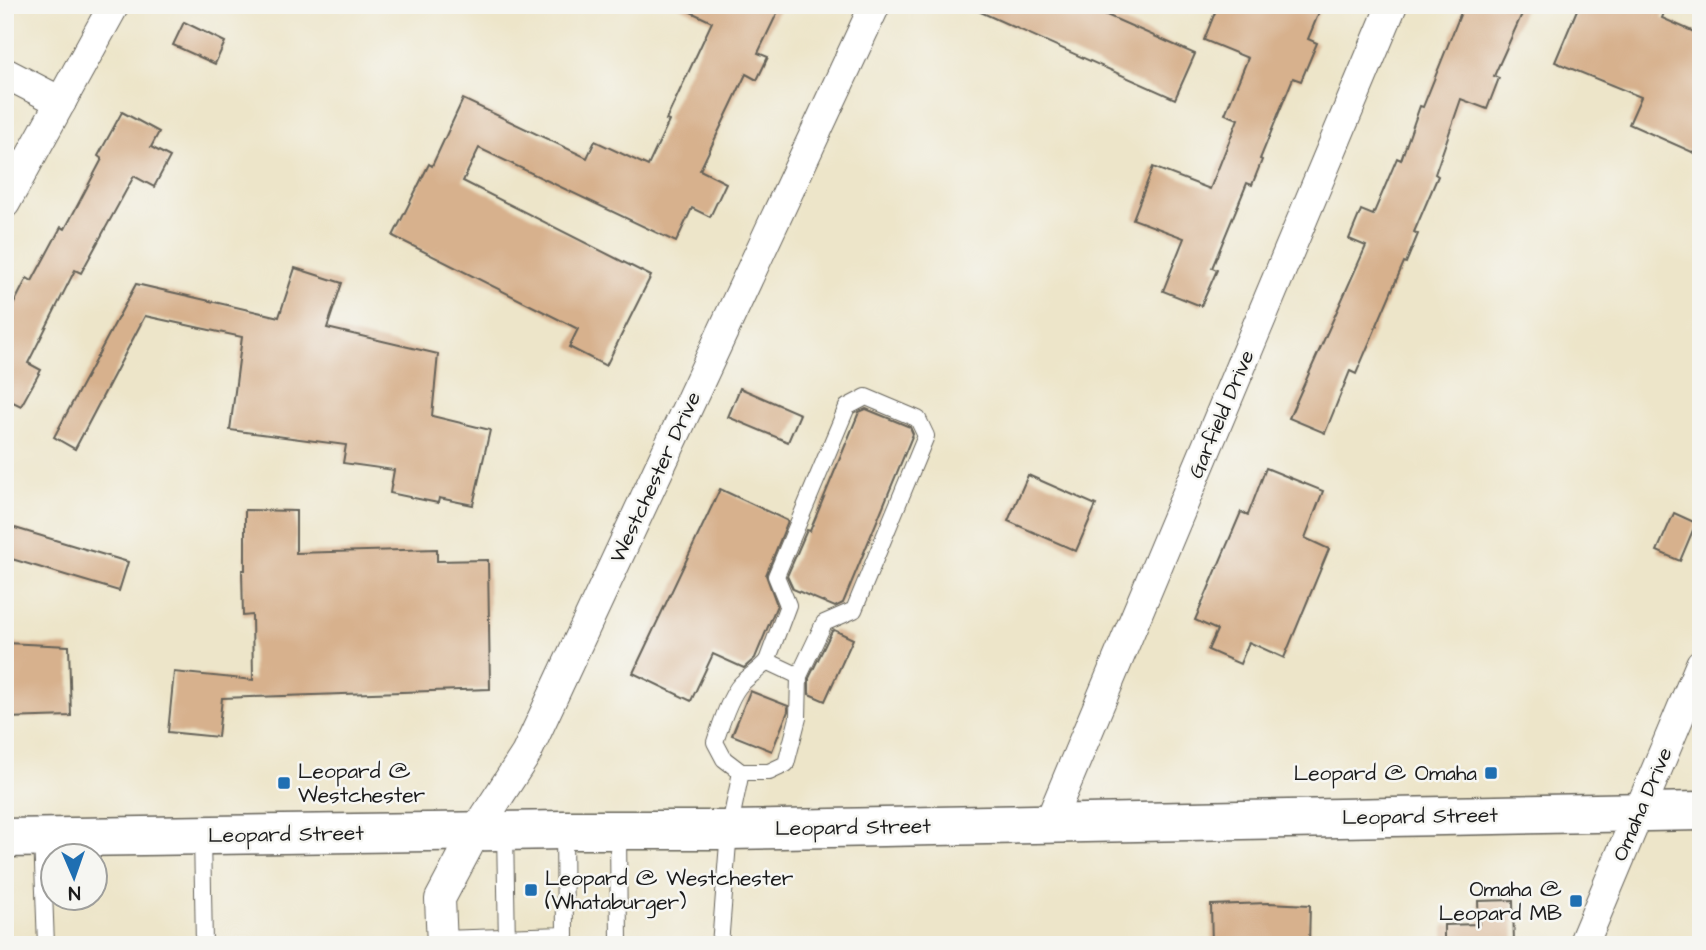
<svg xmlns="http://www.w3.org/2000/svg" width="1706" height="950" font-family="'Architects Daughter',sans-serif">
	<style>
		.building { fill: #d7b18d }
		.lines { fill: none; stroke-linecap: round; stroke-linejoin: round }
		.service-casing { stroke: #656259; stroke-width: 18 }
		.minor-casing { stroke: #656259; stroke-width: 32 }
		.secondary-casing { stroke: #656259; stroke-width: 41 }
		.service { stroke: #fff; stroke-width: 16 }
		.minor { stroke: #fff; stroke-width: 30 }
		.secondary { stroke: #fff; stroke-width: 38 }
		.poi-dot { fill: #1f6fb2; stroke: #f6f6f2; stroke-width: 2.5 }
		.labels { text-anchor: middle; stroke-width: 5; stroke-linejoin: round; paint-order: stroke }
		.street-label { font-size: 21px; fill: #1c1c1c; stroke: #f6f6f2 }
		.poi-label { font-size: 21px; fill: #1c1c1c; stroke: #f6f6f2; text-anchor: start }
	</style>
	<rect width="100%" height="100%" fill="#f6f6f2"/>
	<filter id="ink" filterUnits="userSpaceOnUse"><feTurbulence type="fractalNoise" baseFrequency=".0143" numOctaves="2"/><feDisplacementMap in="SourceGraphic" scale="14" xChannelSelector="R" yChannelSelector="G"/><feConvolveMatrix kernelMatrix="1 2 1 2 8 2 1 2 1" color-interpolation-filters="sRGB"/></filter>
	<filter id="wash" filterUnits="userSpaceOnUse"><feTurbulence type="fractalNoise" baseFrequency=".00686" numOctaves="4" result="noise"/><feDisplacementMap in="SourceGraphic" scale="28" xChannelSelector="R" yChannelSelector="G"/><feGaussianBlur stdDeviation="1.57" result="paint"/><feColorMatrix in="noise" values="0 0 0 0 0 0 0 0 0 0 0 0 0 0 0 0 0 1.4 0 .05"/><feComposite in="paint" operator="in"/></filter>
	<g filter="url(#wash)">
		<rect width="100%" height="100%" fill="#ede5c9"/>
		<g id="blocks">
			<g class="building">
				<polygon points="676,5 781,5 758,53 768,57 757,80 746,74 700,170 726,183 710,217 692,208 676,242 479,148 463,181 651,276 606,366 569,347 578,329 393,236 429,164 432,166 463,99 587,158 595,141 648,166 669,121 666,120 712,22"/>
				<polygon points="965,5 1084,5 1195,54 1175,99"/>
				<polygon points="1218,5 1322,5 1308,39 1317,43 1301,81 1293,78 1260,159 1262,160 1252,185 1247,183 1212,268 1217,270 1201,306 1163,291 1184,238 1133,219 1153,167 1210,189 1238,119 1225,114 1248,58 1204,40"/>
				<polygon points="1464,5 1526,5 1494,76 1499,78 1487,109 1461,99 1435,174 1438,176 1414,232 1418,234 1406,263 1404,262 1356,374 1350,371 1325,433 1289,418 1366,246 1349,239 1361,210 1373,215 1397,158 1401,160 1420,106 1423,107"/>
				<polygon points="1579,5 1667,5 1662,18 1701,35 1701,156 1629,124 1641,97 1555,62"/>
				<polygon points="184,22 225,42 215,64 173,45"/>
				<polygon points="122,112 159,132 151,147 170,157 154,187 134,176 81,273 75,270 28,363 41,370 21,406 9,400 5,408 5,321 27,278 32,281 61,227 65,229 102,159 98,156"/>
				<polygon points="295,268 342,283 327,328 438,354 432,416 490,430 473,505 439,498 438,503 390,493 394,470 343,463 346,445 230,430 242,337 145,316 75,449 54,437 136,284 279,317"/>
				<polygon points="740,388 800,414 788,442 728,417"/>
				<polygon points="866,409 910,427 913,434 843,603 835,607 793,589 787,576 807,530 810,531 859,412"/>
				<polygon points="1266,468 1323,491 1305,538 1329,549 1284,658 1249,642 1240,664 1208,650 1217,630 1195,620 1241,512 1248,515"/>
				<polygon points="1028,475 1096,505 1076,551 1008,521"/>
				<polygon points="720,489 788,521 766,575 777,605 755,658 744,668 713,654 691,701 633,673"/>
				<polygon points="245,510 296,511 296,553 437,549 437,561 488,560 490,689 222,698 218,737 168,732 174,672 253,680 252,615 243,616 242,570 245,570"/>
				<polygon points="1674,513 1696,523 1680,561 1657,551"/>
				<polygon points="5,525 128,562 119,591 5,557"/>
				<polygon points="834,630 853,639 825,701 809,694 809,678 832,631"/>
				<polygon points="5,643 69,646 71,716 5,718"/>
				<polygon points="750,691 788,706 788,711 772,751 732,735"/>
				<polygon points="1513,900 1514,945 1444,945 1444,925 1479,924 1478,901"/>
				<polygon points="1268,903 1310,905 1309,945 1212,945 1211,905"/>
			</g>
		</g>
	</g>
	<g filter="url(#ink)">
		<use href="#blocks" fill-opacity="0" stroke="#656259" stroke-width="2"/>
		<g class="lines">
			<g class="service-casing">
				<g id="service">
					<polyline points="767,661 788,605 776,576 847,407 866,397 918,419 926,436 854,610 824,623 799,676"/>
					<polyline points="618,830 619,945"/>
					<polyline points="505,831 507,945"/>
					<polyline points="202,835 204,945"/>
					<polyline points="42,838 46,945"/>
					<polyline points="442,939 565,935 564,830"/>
					<path d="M 720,945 L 729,830 L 741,772 L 769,772 L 786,764 L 798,718 L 799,676 L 767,661 C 758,671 749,676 741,684 C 730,695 720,727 715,742 L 724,759 L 741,772"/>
				</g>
			</g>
			<g class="minor-casing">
				<g id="minor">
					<polyline points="5,73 61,102"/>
					<polyline points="5,203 114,5"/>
					<polyline points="1049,824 1392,5"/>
					<polyline points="442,945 440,899 476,831 526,754 875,5"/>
					<polyline points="1583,945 1701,664"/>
				</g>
			</g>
			<g class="secondary-casing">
				<polyline id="secondary" points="5,838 564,830 729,830 1701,811"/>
			</g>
			<use href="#service" class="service"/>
			<use href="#minor" class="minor"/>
			<use href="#secondary" class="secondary"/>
		</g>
	</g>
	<g class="poi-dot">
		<rect x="1484" y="766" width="14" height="14" rx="3.5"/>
		<rect x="277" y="776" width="14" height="14" rx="3.5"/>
		<rect x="524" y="883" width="14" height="14" rx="3.5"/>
		<rect x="1569" y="894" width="14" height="14" rx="3.5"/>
	</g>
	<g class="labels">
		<g class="street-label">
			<text transform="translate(1221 414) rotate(-67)" y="7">Garfield Drive</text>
			<text transform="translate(655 477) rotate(-65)" y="7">Westchester Drive</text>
			<text transform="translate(1642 804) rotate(-67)" y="7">Omaha Drive</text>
			<text transform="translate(1420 816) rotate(-1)" y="7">Leopard Street</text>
			<text transform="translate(853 827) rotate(-1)" y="7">Leopard Street</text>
			<text transform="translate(286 834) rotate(-1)" y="7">Leopard Street</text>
		</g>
		<g class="poi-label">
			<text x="298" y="778">Leopard @<tspan x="298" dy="24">Westchester</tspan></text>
			<text x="1477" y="780" text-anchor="end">Leopard @ Omaha</text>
			<text x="545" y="885">Leopard @ Westchester<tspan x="545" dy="24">(Whataburger)</tspan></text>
			<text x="1562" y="896" text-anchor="end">Omaha @<tspan x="1562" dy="24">Leopard MB</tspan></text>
		</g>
	</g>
	<rect width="1706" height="950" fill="none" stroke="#f6f6f2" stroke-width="28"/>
	<g transform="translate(74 877) rotate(178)"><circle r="33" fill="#f6f6f2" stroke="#9f9f9c" stroke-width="2"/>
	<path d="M0-5L12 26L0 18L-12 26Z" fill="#1f6fb2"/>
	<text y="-10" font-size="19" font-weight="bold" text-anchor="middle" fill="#1c1c1c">N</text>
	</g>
</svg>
